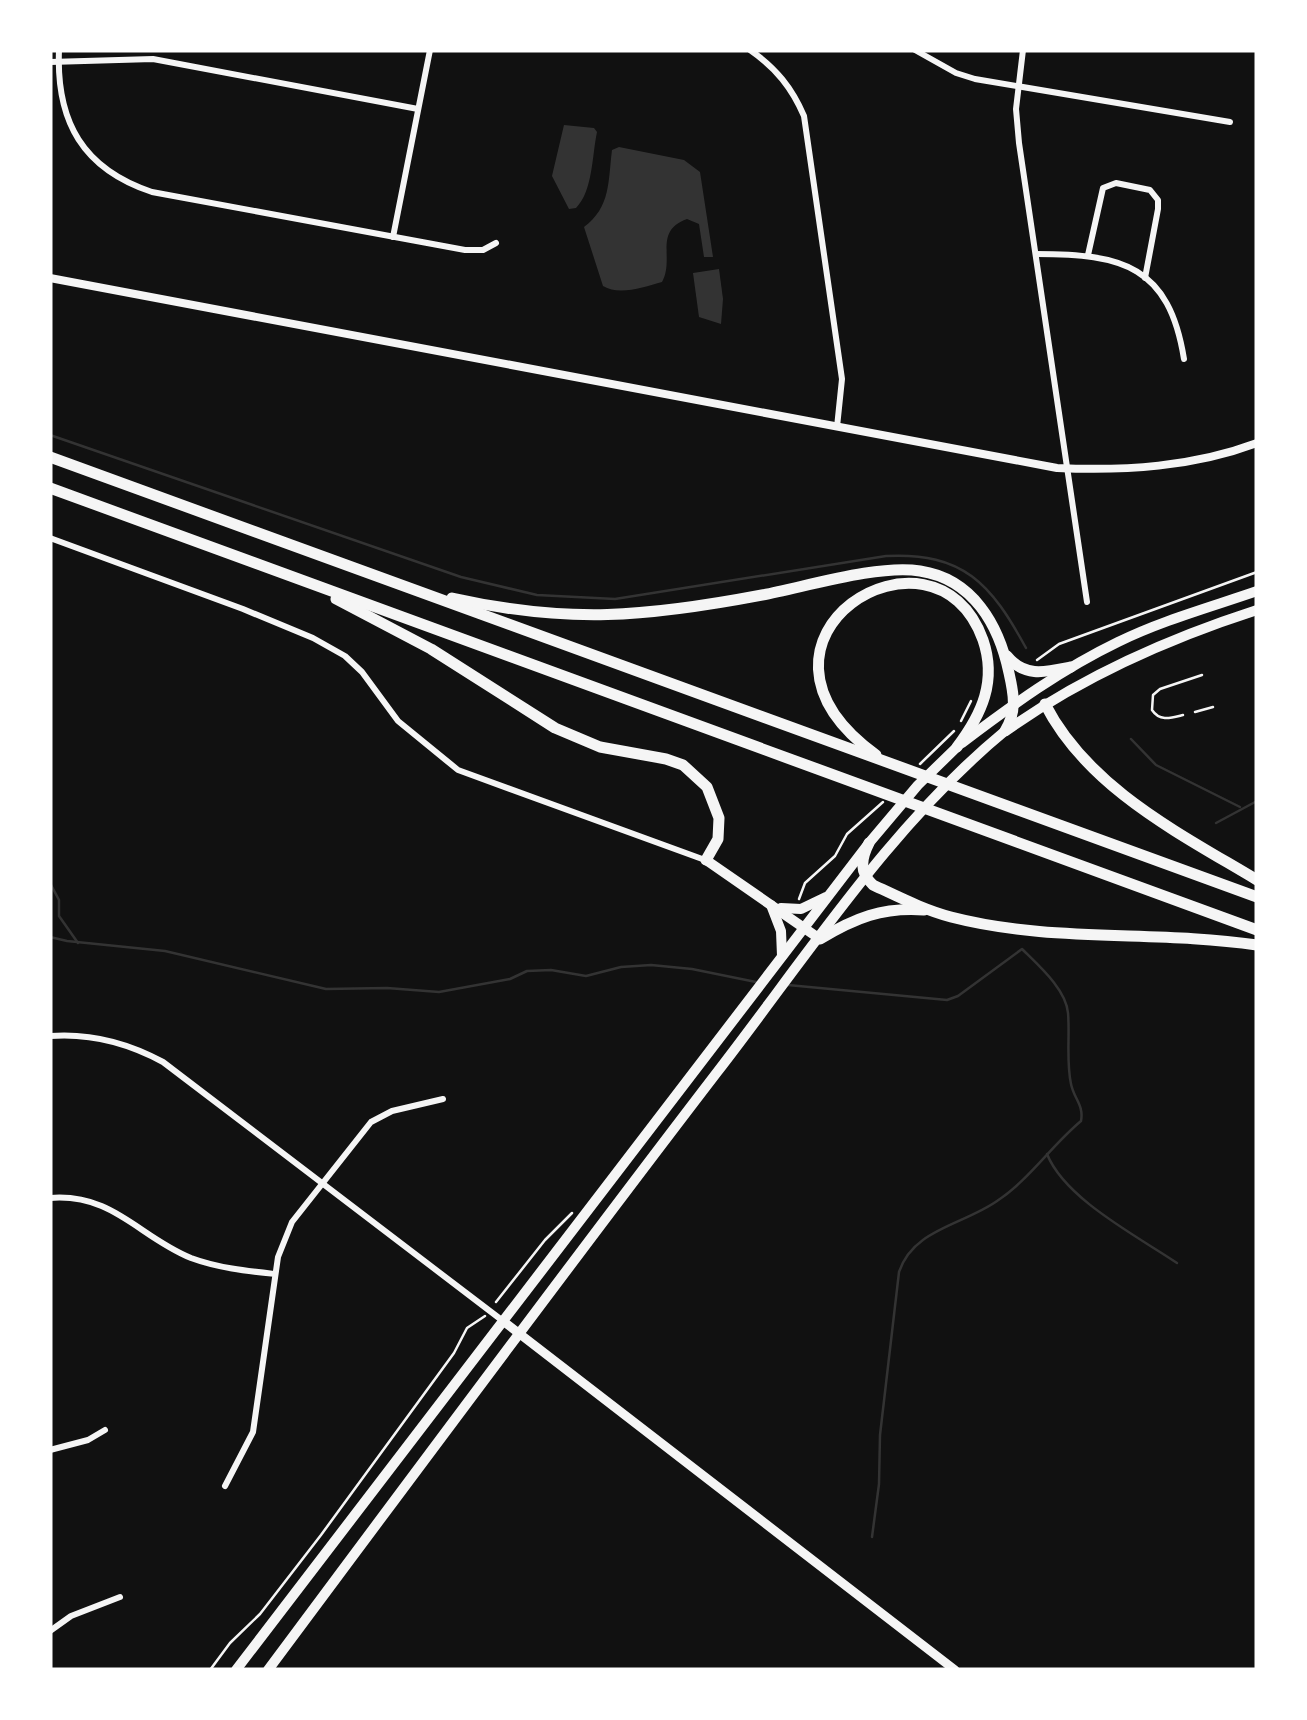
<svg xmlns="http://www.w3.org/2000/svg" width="1307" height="1720" font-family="Ubuntu,sans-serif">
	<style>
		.water { fill: #333 }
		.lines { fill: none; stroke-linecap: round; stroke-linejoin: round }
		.stream { stroke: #333; stroke-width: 2.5 }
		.path { stroke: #f5f5f5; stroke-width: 2.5 }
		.service { stroke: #f5f5f5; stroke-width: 2.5 }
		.minor { stroke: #f5f5f5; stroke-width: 6 }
		.tertiary { stroke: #f5f5f5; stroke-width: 8 }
		.secondary { stroke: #f5f5f5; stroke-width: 9 }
		.primary { stroke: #f5f5f5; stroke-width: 10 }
		.trunk { stroke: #f5f5f5; stroke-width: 10 }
		.motorway { stroke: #f5f5f5; stroke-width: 11 }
	</style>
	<rect width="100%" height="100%" fill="#111"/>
	<g class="water">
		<path d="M 564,125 L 594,128 L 597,132 C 592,155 593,191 576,208 L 569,209 L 552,176 Z"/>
		<path d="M 619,147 L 684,160 L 700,172 L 713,257 L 704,257 L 699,224 L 687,219 C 653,231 675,259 662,282 C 644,287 619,296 603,286 L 584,227 C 611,207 608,181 612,150 Z"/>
		<polygon points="719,269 723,299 721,324 699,317 693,273"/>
	</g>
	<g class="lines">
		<g class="stream">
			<path d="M 50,435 L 461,577 L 537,595 L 615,599 L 886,556 C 964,552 991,584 1026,648"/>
			<polyline points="1131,739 1156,765 1240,807"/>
			<polyline points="1216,823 1257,801"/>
			<polyline points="50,883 59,900 59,916 78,943"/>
			<polyline points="50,937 67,941 165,951 326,989 387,988 439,992 510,979 527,971 551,970 586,976 621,967 651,965 692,969 756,982"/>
			<path d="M 788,985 L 947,1000 L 958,996 L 1022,949 C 1038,965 1066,989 1068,1013 C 1070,1035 1066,1061 1071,1084 C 1074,1099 1084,1105 1081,1121 C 1051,1146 1029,1180 997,1201 C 963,1225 913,1229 899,1272 L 880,1435 L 879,1484 L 872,1537"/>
			<path d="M 1047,1154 C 1065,1199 1137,1236 1177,1263"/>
		</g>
		<g class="path">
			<polyline points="1037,660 1059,644 1257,572"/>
			<polyline points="961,721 971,701"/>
			<polyline points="920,764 954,731"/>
			<polyline points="799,899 805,883 835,856 847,834 883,802"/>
			<polyline points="496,1302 545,1240 572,1213"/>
			<polyline points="210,1670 230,1643 260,1614 321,1535 454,1353 467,1328 485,1316"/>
		</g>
		<g class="service">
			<polyline points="1195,712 1213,707"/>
			<path d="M 1183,715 C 1171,718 1160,722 1152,710 L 1153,695 L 1160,689 L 1202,675"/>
		</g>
		<g class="minor">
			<path d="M 59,50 C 56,122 83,169 152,192 L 465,250 L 483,250 L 496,243"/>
			<path d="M 750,50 C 776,68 792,88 804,116 L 842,379 L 837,427"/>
			<polyline points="915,50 956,73 975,79 1230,122"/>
			<polyline points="1023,50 1016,109 1019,143 1087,602"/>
			<polyline points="50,62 153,59 418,109"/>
			<polyline points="393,237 430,50"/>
			<path d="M 1036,254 C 1123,254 1169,266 1184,359"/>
			<polyline points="1088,255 1103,188 1116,183 1150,190 1158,200 1158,209 1145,278"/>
			<polyline points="50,538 243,609 313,638 345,656 362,672 398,721 458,770 705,860"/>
			<path d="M 50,1036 C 90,1033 128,1043 163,1062 L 503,1321"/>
			<path d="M 50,1198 C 113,1193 139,1237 191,1258 C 218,1268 247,1271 275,1274"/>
			<polyline points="50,1450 88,1440 105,1430"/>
			<polyline points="225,1486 253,1432 278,1257 292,1222 371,1122 392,1111 443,1099"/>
			<polyline points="50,1631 71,1616 120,1597"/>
		</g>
		<path class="tertiary" d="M 50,278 L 1057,468 C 1125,471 1193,467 1257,443"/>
		<polyline class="secondary" points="503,1321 955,1670"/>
		<g class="primary">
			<path d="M 1006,731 C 1083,676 1167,639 1257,610"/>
			<path d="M 962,743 C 1012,705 1062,669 1118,642 C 1163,620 1211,607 1257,591"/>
		</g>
		<g class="trunk">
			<polyline points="706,860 820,939"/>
			<polyline points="771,905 781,931 782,956"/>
			<polyline points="781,908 801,909 826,897"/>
			<polyline points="236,1670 869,843 918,785 957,747"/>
			<path d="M 268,1670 C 417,1470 566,1269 718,1071 C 807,956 892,824 1005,731"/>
		</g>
		<g class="motorway">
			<polyline points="50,457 1257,897"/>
			<polyline points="50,488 1257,930"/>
			<path d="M 452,598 C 569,624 646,617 762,595 C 805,587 879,564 920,571 C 973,579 999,625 1009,673 C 1014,695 1017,711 1005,731"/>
			<polyline points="336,599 431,649 555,728 600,747 666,759 683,765 707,787 719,818 718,839 706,860"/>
			<path d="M 1007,656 C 1025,678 1046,672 1071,667"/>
			<path d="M 1045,704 C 1088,788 1179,833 1257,880"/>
			<path d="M 876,755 C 716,639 935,505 983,640 C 997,681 982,714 957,747"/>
			<path d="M 869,843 C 861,859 859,872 873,885 C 899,897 924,910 951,917 C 1051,943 1156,930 1257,945"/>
			<path d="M 820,939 C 855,918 882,907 924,910"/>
		</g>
	</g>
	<rect width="1307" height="1720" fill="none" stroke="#ffffff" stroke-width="105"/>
</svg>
